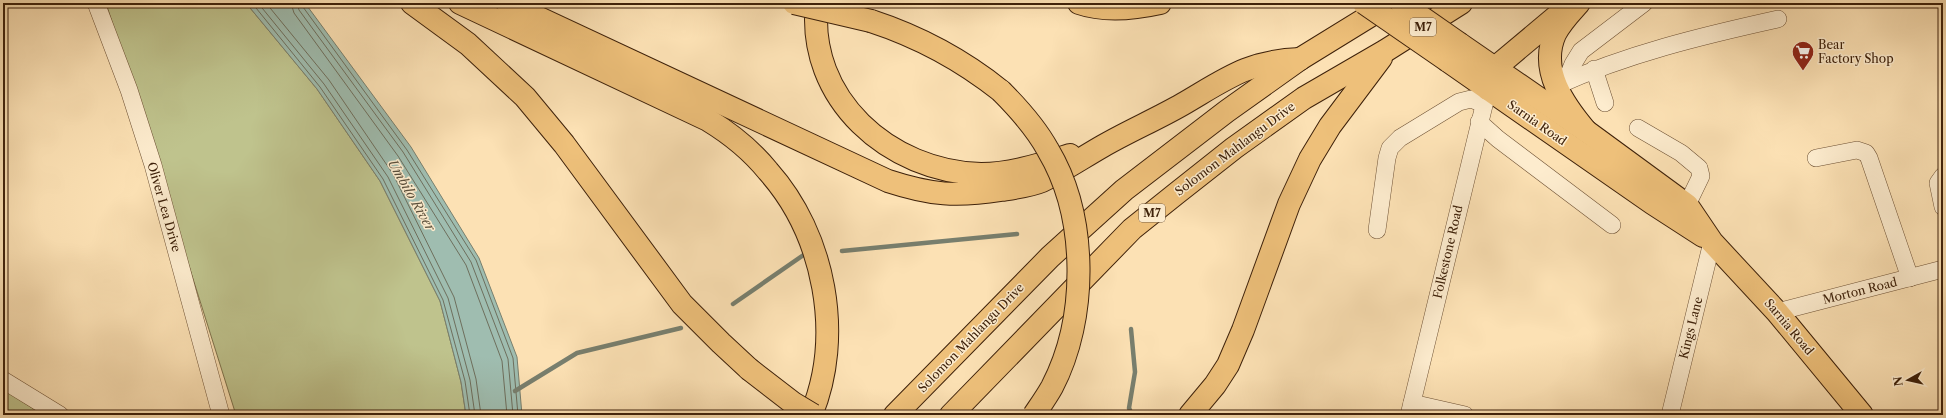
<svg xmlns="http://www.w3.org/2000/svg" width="1946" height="418" font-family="'Libre Caslon Text',serif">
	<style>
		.green { fill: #bfc38d; stroke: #7e724c }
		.water { fill: #9fbdb0; stroke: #787f6e }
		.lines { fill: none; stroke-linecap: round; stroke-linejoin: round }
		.shore { stroke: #6e6f5d; stroke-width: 1 }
		.stream { stroke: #787f6e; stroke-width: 4.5 }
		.minor-casing { stroke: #6e5134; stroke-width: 18 }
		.major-casing { stroke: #3e210a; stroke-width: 24 }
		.highway-casing { stroke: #3e210a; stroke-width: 24 }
		.minor { stroke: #fdecce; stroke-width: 17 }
		.major { stroke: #eec07a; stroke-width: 22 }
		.highway { stroke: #eec07a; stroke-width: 22 }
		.major-bridge-casing { stroke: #3e210a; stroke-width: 24; stroke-linecap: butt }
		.highway-bridge-casing { stroke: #3e210a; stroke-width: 24; stroke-linecap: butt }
		.major-bridge { stroke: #eec07a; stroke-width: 22 }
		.highway-bridge { stroke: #eec07a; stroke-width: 22 }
		.labels { text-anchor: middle; stroke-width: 3; stroke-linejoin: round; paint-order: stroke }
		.shield { fill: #fdecce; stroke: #775e45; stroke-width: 1 }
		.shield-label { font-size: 11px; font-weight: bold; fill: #3e210a }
		.poi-label { font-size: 12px; fill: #3e210a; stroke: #fdecce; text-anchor: start }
		.street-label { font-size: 12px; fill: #3e210a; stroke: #fdecce }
		.water-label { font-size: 13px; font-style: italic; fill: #5b503c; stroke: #fdecce }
	</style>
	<rect width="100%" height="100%" fill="#fce1b4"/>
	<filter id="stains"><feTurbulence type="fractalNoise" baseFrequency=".005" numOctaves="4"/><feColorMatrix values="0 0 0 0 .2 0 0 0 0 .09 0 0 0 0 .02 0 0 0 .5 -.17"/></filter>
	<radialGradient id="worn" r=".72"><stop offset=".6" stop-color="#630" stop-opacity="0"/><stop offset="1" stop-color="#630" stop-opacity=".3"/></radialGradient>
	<g class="green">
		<polygon points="106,3 246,3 317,89 380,181 440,301 461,382 466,415 236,415"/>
		<polygon points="3,389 43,415 3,415"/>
	</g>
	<polygon class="water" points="246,3 305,3 411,147 479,258 517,357 522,415 466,415 461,382 440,301 380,181 317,89"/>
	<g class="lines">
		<g class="shore">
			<polyline points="252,3 320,87 383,179 443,300 465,381 470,415"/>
			<polyline points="258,3 324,84 388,177 448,298 470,380 475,415"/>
			<polyline points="266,3 329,80 393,174 454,297 476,379 481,415"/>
			<polyline points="291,3 294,13 398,156 466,265 502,361 507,415"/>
			<polyline points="297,3 299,10 403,152 471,262 508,359 513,415"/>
			<polyline points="302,3 303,7 407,150 476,260 513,358 518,415"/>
		</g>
		<g class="stream">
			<polyline points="842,251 1017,234"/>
			<polyline points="733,304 805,254"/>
			<polyline points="1131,329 1135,372 1129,408 1132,415"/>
			<polyline points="515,391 577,353 681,328"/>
		</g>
		<g class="minor-casing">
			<g id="minor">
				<polyline points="96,3 129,90 153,165 221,415"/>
				<polyline points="1594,69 1605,103"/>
				<polyline points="1566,81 1573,64 1581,51 1644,3"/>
				<path d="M 1556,86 C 1627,54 1701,36 1778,19"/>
				<polyline points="1479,122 1498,139 1612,225"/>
				<polyline points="1638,128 1681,153 1699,168 1701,176 1687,205"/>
				<polyline points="1816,158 1857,150 1866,153 1869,158 1910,278"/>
				<polyline points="1943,176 1938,183 1943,207"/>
				<polyline points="1377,230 1387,158 1390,148 1400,138 1459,102 1471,99 1484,104"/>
				<polyline points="1777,312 1943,269"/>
				<polyline points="3,380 60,415"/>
				<polyline points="1412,403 1465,415"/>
				<polyline points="1409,415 1488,89"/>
				<polyline points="1670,415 1712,242"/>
			</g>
		</g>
		<g class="major-casing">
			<g id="major">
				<path d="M 1079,3 C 1105,12 1133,9 1160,3"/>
				<polyline points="1460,44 1586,131 1687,205 1712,242 1777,312 1862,415"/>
				<polyline points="1448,61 1652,203 1703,236"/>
			</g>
		</g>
		<g class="highway-casing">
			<g id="highway">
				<polyline points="412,3 468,44 525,97 564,144 682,304 721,343 749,369"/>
				<path d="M 460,3 L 708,120 C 731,134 751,150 768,171 C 825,235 844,336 811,415"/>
				<path d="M 507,3 L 888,181 C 931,195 956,197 1001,190 C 1014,188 1030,186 1042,181 C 1063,171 1082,158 1103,146 C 1129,131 1157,119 1183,104 C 1226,79 1248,61 1300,59"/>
				<path d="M 817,3 C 806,99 890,172 981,174 C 1012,174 1041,164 1070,155"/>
				<path d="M 1579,3 C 1570,13 1561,22 1555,34 C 1539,70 1564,105 1586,131"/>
				<path d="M 871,21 C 920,37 961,59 1001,91"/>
				<polyline points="1488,89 1495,68 1563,11"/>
				<polyline points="895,415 1050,257 1124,190 1227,111 1300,59 1391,3"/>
				<polyline points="951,415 1132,229 1177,193 1234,148 1304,98 1385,51 1461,3"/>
				<polyline points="1190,415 1215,385 1228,365 1243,330 1289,204 1310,159 1330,126 1381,58"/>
			</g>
		</g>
		<use href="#minor" class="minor"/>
		<use href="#major" class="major"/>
		<use href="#highway" class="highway"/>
		<g class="major-bridge-casing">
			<g id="major-bridge">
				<polyline points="1364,3 1448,61"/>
				<polyline points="1401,3 1460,44"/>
			</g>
		</g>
		<g class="highway-bridge-casing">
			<g id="highway-bridge">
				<polyline points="794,3 871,21"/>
				<path d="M 1001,91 C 1019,109 1036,128 1048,150 C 1088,217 1088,318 1052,387 C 1047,396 1040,406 1034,415"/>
				<polyline points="749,369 793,403 813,415"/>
			</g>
		</g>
		<use href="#major-bridge" class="major-bridge"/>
		<use href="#highway-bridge" class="highway-bridge"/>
	</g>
	<defs>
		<g id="supermarket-pin" transform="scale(1.15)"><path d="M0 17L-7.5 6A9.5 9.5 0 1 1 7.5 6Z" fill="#8f2418" stroke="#fdecce"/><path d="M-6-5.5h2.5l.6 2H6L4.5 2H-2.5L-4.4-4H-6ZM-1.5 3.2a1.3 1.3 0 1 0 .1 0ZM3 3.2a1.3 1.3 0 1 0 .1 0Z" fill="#fff"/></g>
	</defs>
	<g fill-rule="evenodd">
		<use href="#supermarket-pin" x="1803" y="52"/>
	</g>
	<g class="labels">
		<g class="shield">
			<rect x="1410" y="18" width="26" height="18" rx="3"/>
			<rect x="1139" y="204" width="26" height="18" rx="3"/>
		</g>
		<g class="shield-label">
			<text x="1423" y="31">M7</text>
			<text x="1152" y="217">M7</text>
		</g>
		<g class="poi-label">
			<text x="1818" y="49">Bear<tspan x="1818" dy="14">Factory Shop</tspan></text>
		</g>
		<g class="street-label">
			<text transform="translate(1537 123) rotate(35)" y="4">Sarnia Road</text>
			<text transform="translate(1235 149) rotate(-37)" y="4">Solomon Mahlangu Drive</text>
			<text transform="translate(164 207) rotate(74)" y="4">Oliver Lea Drive</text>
			<text transform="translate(1448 252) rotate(-77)" y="4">Folkestone Road</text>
			<text transform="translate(1860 291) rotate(-14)" y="4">Morton Road</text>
			<text transform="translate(1789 327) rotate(50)" y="4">Sarnia Road</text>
			<text transform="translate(1691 328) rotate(-76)" y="4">Kings Lane</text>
			<text transform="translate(971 338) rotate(-46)" y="4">Solomon Mahlangu Drive</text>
		</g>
		<g class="water-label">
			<text transform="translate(412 195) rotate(60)" y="5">Umbilo River</text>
		</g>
	</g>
	<rect width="1946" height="418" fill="none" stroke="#fce1b4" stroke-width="16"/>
	<rect x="4" y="4" width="1938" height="410" fill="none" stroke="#3e210a" stroke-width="2"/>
	<rect x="8" y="8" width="1930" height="402" fill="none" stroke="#3e210a"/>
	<g transform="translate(1908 380) rotate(262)" stroke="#fdecce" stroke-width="3" paint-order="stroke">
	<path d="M0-3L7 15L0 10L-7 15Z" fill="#3e210a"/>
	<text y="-6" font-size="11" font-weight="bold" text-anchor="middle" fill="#3e210a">N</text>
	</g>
	<rect width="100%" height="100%" filter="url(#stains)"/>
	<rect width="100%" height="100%" fill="url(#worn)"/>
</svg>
